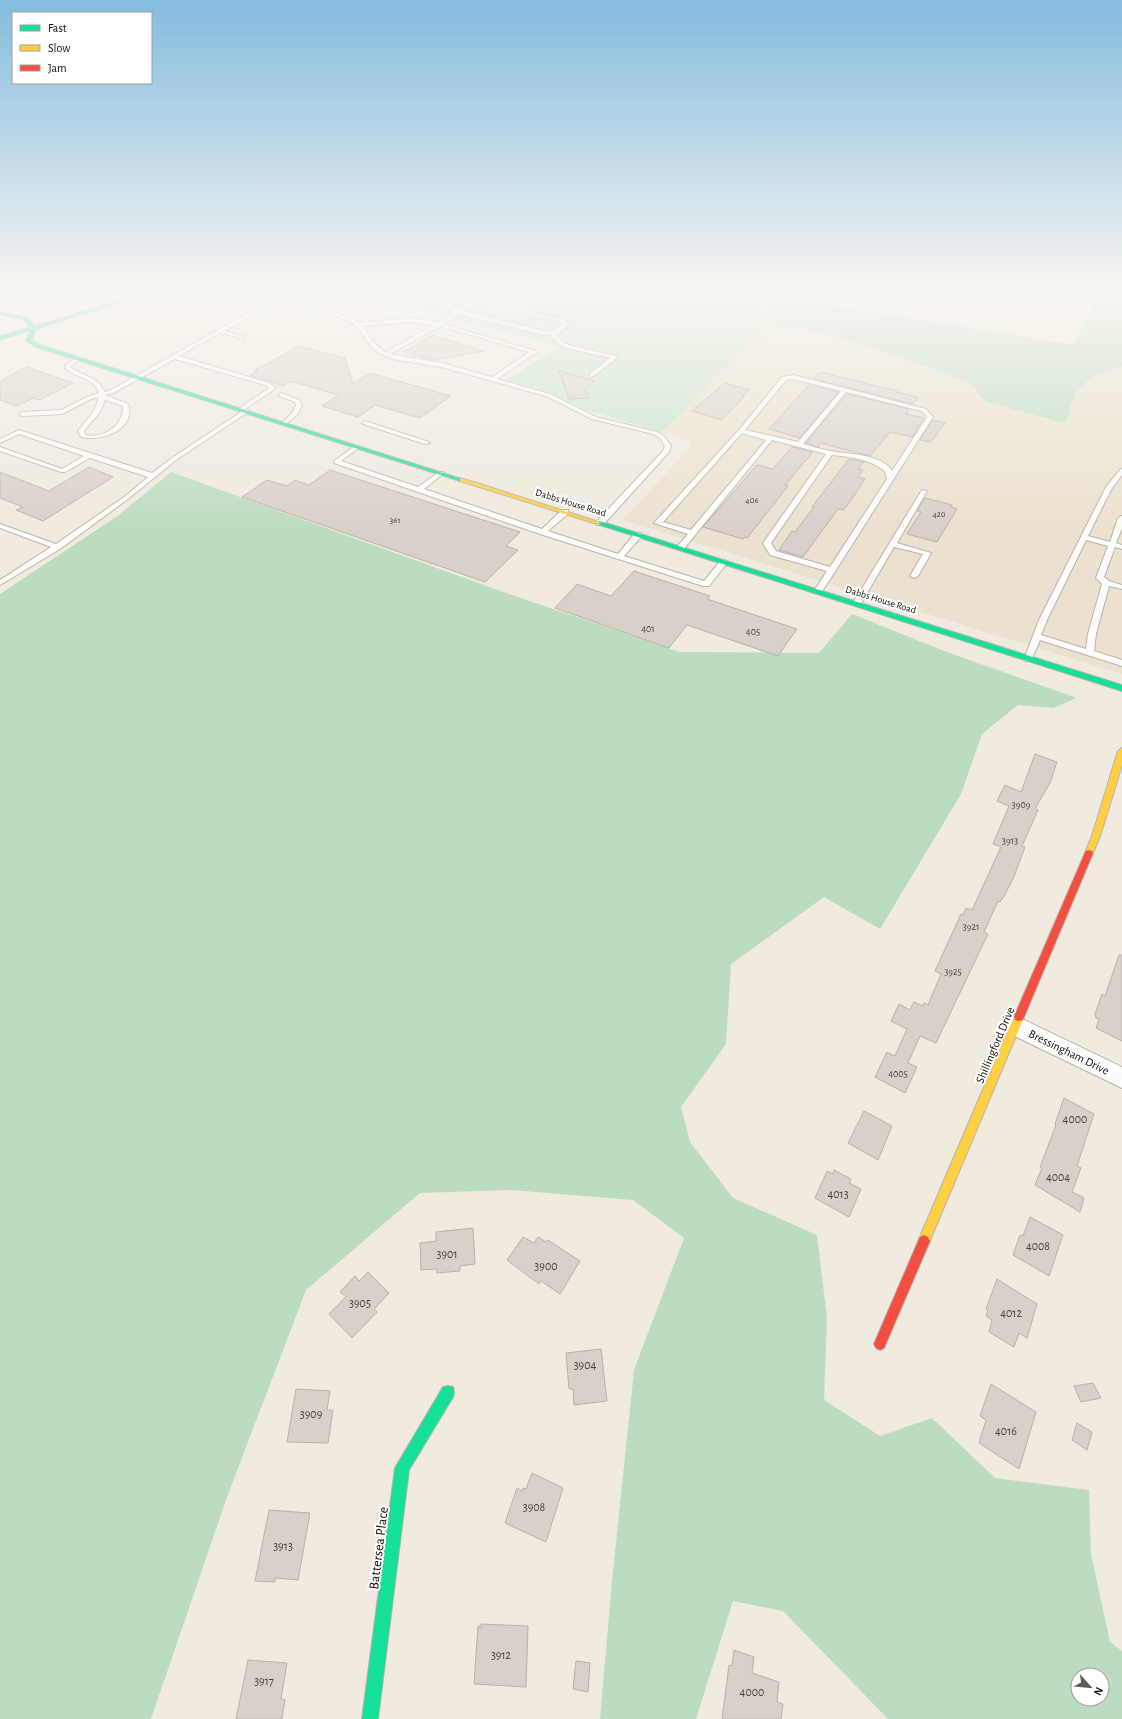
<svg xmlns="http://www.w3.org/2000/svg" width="1122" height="1719" font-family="'Alegreya Sans',sans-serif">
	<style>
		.built { fill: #ebe1ce }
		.green { fill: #c7e4cb }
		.forest { fill: #bcdcc1; fill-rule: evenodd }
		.building { fill: #d8d1ca; stroke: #b8b1ab }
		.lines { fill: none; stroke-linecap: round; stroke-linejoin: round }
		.lane-casing { stroke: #b8b4ac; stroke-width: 2 }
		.street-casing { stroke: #b8b4ac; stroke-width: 2 }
		.fast-casing { stroke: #b8b4ac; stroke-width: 2 }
		.slow-casing { stroke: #b8b4ac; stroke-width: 2 }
		.jam-casing { stroke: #b8b4ac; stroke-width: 2 }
		.lane { fill: #fdfcfa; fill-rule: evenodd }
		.street { fill: #fdfcfa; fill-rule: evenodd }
		.fast { fill: #16e098; fill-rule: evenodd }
		.slow { fill: #ffcf43; fill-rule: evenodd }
		.jam { fill: #f24e42; fill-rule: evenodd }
		.labels { text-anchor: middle; stroke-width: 4; stroke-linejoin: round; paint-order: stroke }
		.far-number-label { font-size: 9px; fill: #443f38 }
		.far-street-label { font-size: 10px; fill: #120e08; stroke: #fff }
		.number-label { font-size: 10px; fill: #443f38 }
		.street-label { font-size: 12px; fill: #120e08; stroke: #fff }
		.near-number-label { font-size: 12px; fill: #443f38 }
		.near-street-label { font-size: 14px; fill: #120e08; stroke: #fff }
	</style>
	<rect width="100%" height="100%" fill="#f0eadf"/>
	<polygon class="built" points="768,324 829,334 869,346 968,382 986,402 1065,423 1076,392 1090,378 1118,367 1122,367 1122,674 623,520 686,452 691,441 662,432"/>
	<polygon class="green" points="323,289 746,289 793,299 662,432 589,411 551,393 507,380 560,346"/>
	<g class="forest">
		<polygon points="1102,289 1122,289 1122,367 1118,367 1090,378 1076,392 1065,423 986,402 968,382 869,346 829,334 768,324 793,299 1074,345"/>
		<path d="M 171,472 L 509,594 L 680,652 L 819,653 L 852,614 L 944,651 L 1077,698 L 1053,708 L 1018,705 L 982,734 L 961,794 L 880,929 L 824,897 L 731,964 L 726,1044 L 681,1107 L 690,1142 L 733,1198 L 817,1235 L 827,1318 L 824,1400 L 880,1436 L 932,1418 L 995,1478 L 1089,1490 L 1091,1554 L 1110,1642 L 1122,1651 L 1122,1719 L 888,1719 L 783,1611 L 733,1601 L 696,1719 L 600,1719 L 612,1581 L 634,1370 L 684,1238 L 633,1200 L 511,1190 L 420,1193 L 306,1290 L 227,1497 L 151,1719 L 0,1719 L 0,594 L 119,515 ZM 1078,1675 L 1102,1675 L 1102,1699 L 1078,1699 Z"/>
	</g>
	<g class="building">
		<polygon points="433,335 484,351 434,360 403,352"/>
		<polygon points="299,346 345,358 353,384 370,373 451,396 420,418 375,405 358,417 322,406 339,395 291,381 284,386 250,375 258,371 255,370"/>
		<polygon points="27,367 73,383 39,400 34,398 16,406 0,400 0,381"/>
		<polygon points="559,371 594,381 585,388 589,398 569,399"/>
		<polygon points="820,372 897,391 896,392 918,397 913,404 814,379"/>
		<polygon points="725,383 749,390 742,396 745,396 721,420 692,411"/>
		<polygon points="809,385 838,392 800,438 769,429"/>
		<polygon points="847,394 909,409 906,414 924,418 912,437 890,432 870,456 820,443 818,447 806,443"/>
		<polygon points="933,420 945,423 931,442 920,440"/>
		<polygon points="792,447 813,452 785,485 788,486 747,538 745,537 743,539 703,527 757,465 773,469"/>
		<polygon points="849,459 864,462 858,469 863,470 858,477 865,479 847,506 843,510 838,509 803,557 779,550 792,531 795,532 814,507 812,507"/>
		<polygon points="89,467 113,477 43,521 16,510 23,507 0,498 0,472 49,491"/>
		<polygon points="330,470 520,532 506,546 518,550 485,582 242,497 267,480 287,486 295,480 309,485"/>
		<polygon points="925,498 952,505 951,507 957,509 937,542 907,534 921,512 917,511"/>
		<polygon points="634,571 710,596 707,599 797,629 778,656 687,625 669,648 555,608 577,584 611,596"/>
		<polygon points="1035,754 1057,762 1050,783 1035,809 1038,810 1022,846 1025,847 1013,879 1004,896 1000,902 998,901 984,932 988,934 936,1043 920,1036 908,1063 917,1067 905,1093 875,1077 887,1052 895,1056 907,1029 891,1021 899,1004 910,1010 914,1002 923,1006 924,1003 928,1005 941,974 935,971 961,914 963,915 966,908 972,910 1001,847 993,844 1009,806 997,801 1005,785 1021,792"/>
		<polygon points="1119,955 1122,955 1122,1041 1096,1028 1099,1019 1096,1018 1095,1014 1102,994 1105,996"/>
		<polygon points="1064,1098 1094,1114 1077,1166 1081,1168 1072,1192 1084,1198 1080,1212 1035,1185 1042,1168 1040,1167 1056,1125 1055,1124"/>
		<polygon points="864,1111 892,1126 878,1160 848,1143"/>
		<polygon points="834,1170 851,1179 849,1183 861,1189 849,1217 815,1198 827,1171 833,1174"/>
		<polygon points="1030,1217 1063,1235 1049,1276 1013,1255 1020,1235 1023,1236"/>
		<polygon points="473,1228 475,1264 460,1266 460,1271 437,1273 437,1269 421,1270 420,1243 436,1241 436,1232"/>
		<polygon points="523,1237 534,1243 538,1237 546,1242 548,1240 580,1261 560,1294 541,1281 539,1284 507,1260"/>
		<polygon points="368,1272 389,1293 374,1309 377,1312 352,1338 329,1314 346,1297 340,1292 355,1276 359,1281"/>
		<polygon points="997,1279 1037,1304 1027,1338 1019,1333 1014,1347 989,1332 992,1320 986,1316 988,1310 986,1309"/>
		<polygon points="601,1349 607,1401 574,1405 573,1389 569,1389 566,1353"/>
		<polygon points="1093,1383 1101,1398 1081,1402 1074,1386"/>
		<polygon points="991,1384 1036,1412 1019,1469 979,1443 986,1420 980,1416"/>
		<polygon points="296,1389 330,1391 327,1410 333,1410 328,1443 287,1442"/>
		<polygon points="1077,1423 1092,1432 1087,1450 1072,1440"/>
		<polygon points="532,1473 563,1488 546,1542 505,1523 517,1488 523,1491 523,1488 526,1489"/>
		<polygon points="269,1510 310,1513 298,1580 275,1578 275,1582 255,1581"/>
		<polygon points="481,1624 528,1626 526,1687 474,1684 478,1626 481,1627"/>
		<polygon points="734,1650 754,1657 752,1673 779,1682 777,1702 783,1704 781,1719 722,1719 729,1665 732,1666"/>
		<polygon points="248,1660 287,1663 281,1699 285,1700 282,1719 236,1719"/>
		<polygon points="576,1661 590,1663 588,1692 573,1689"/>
	</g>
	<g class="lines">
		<g class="lane-casing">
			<g id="lane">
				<path d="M 301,289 L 308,289 L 288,298 L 344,315 L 360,323 L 410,318 L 438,322 L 454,312 L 446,306 L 390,289 L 397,289 L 450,304 L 457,309 L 473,299 L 444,289 L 451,289 L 477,296 L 488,289 L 493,289 L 481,298 L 496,304 L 562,319 L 566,321 L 568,325 L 559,333 L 555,334 L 564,343 L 571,346 L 617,356 L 617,358 L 592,377 L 589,375 L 590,374 L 610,358 L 567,348 L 560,345 L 549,334 L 545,335 L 458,314 L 443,324 L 536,351 L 536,353 L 497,379 L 550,394 L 596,417 L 657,432 L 664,436 L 671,446 L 669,452 L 603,525 L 597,525 L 597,521 L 663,451 L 665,446 L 660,438 L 653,434 L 592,419 L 546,396 L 441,367 L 392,359 L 377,352 L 366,340 L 357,326 L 340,317 L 283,300 L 261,310 L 225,331 L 245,337 L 245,339 L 220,333 L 179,356 L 269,383 L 275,387 L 275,389 L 245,409 L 248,410 L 248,412 L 176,460 L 128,499 L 60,549 L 0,585 L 0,580 L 51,547 L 0,528 L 0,524 L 56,544 L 124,497 L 148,477 L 90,458 L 65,472 L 61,472 L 0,451 L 0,447 L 62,469 L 84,456 L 19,434 L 0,443 L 0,439 L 19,430 L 152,473 L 172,458 L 241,412 L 237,410 L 269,388 L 265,385 L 175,359 L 113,393 L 105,395 L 128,404 C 137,430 100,442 81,437 L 78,431 L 94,411 L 99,397 L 91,399 L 62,414 L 22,416 L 19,414 L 22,412 L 61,410 L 87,397 L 99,393 C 94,377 75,378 65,368 L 65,366 L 76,357 L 80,357 L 80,359 L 70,367 C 84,377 96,375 105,392 L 109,391 L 257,308 L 279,298 L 279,297 ZM 478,300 L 492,306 L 558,321 L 562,325 L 555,330 L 545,331 L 462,311 ZM 410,322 L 433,325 L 386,352 C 376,347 369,336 363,326 ZM 440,326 L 529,352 L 492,377 L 442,363 L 391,354 ZM 105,400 L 123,406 C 124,425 104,439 86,435 L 84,431 L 100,412 Z"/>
				<path d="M 793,375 L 926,409 L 933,417 L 836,570 L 821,593 L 818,593 L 814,591 L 827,571 L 770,555 L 763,543 L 826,454 L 772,440 L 683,550 L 680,550 L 676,548 L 688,534 L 654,523 L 739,430 L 782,377 ZM 793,379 L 841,391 L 798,442 L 745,430 L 786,380 ZM 846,392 L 922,411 L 927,417 L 892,471 C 882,453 842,454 825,450 C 817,448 810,446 803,444 ZM 742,433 L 766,440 L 691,530 L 663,522 ZM 832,455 C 851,457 869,459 885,471 L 887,479 L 830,567 L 776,551 L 771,543 Z"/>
				<polygon points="281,393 299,400 302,405 298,414 285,425 282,423 293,412 296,405 295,402 279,396 278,395"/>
				<polygon points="365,421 429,442 430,443 425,444 363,424 362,423"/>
				<polygon points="355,446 360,447 341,461 418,487 439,472 443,472 443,474 424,489 542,529 562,510 568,510 568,514 548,531 618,554 635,533 641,533 641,537 624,556 704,581 721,560 724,560 728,562 709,586 703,586 540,534 334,463 334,461"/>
				<path d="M 1122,469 L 1122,475 L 1112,488 L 1088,536 L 1110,542 L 1118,518 L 1122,516 L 1122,528 L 1116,543 L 1122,545 L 1122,549 L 1115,547 L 1104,577 L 1109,581 L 1122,585 L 1122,589 L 1109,586 L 1096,634 L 1094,651 L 1122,660 L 1122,666 L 1040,640 L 1031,661 L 1025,661 L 1024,659 L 1039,620 L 1106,487 L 1120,470 ZM 1086,540 L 1108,546 L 1096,578 L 1102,584 L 1088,634 L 1086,649 L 1041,635 L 1047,620 Z"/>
				<polygon points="922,490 927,491 897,543 931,553 918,576 914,578 910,576 923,554 894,547 860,605 854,605 853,603"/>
			</g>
		</g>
		<g class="street-casing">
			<polygon id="street" points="1016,1016 1122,1067 1122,1088 1008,1033 1005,1026 1008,1019"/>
		</g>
		<g class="fast-casing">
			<g id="fast">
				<polygon points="157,289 163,289 36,329 32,340 40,345 465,480 460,481 36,347 26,341 30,330 0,340 0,336 31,327 24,320 0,314 0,312 28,318 35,326"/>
				<polygon points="599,521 1122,685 1122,691 597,524 597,522"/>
				<polygon points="448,1386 453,1387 454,1392 453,1397 409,1470 378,1719 362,1719 395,1468 443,1387"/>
			</g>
		</g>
		<g class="slow-casing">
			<g id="slow">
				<polygon points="460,479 464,479 602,523 597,524 460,481"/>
				<polygon points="1122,748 1122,765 1100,836 1092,855 1086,855 1085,853 1092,836 1118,751"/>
				<polygon points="1019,1013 1023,1014 1024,1017 928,1245 924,1247 920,1245 918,1241 920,1237 1014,1017 1015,1014"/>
			</g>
		</g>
		<g class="jam-casing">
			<g id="jam">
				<polygon points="1089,850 1092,851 1093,853 1024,1017 1023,1020 1019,1021 1015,1020 1014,1017 1085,853 1086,851"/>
				<polygon points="924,1235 928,1237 930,1241 884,1348 880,1350 876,1348 874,1344 920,1237"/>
			</g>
		</g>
		<use href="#lane" class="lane"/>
		<use href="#street" class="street"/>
		<use href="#fast" class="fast"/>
		<use href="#slow" class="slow"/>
		<use href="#jam" class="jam"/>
	</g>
	<linearGradient id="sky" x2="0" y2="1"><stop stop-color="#83bcde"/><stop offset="0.55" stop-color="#f8f6f1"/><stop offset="1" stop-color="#f8f6f1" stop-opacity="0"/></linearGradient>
	<rect width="1122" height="529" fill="url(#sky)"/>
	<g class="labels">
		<g class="far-number-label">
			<text x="752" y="503">406</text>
			<text x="939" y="517">420</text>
			<text x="395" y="523">361</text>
		</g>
		<g class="far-street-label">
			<text transform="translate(571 502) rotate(17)" y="4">Dabbs House Road</text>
			<text transform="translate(881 599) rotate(17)" y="4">Dabbs House Road</text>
		</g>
		<g class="number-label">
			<text x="648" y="632">401</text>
			<text x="753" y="635">405</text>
			<text x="1021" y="808">3909</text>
			<text x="1010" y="844">3913</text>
			<text x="971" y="930">3921</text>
			<text x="953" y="975">3925</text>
			<text x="898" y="1077">4005</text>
		</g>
		<g class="street-label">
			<text transform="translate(995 1045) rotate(-67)" y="4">Shillingford Drive</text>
			<text transform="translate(1069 1052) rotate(26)" y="4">Bressingham Drive</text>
		</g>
		<g class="near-number-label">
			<text x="1075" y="1123">4000</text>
			<text x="1058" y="1181">4004</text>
			<text x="838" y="1198">4013</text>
			<text x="1038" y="1250">4008</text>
			<text x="447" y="1258">3901</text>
			<text x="546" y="1270">3900</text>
			<text x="360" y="1307">3905</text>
			<text x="1011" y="1317">4012</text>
			<text x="585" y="1369">3904</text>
			<text x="311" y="1418">3909</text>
			<text x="1006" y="1435">4016</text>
			<text x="534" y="1511">3908</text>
			<text x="283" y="1550">3913</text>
			<text x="501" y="1659">3912</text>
			<text x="264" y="1685">3917</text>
			<text x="752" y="1696">4000</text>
		</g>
		<g class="near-street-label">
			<text transform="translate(378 1548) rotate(-83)" y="5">Battersea Place</text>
		</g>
	</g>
	<rect x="12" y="12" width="140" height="72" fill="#ffffff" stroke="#a09f9c"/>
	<rect x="20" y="25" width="20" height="6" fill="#16e098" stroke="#a09f9c"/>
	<text x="48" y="32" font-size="12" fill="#120e08">Fast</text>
	<rect x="20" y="45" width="20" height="6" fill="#ffcf43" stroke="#a09f9c"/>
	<text x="48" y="52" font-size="12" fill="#120e08">Slow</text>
	<rect x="20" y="65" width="20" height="6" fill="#f24e42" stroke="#a09f9c"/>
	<text x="48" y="72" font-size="12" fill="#120e08">Jam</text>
	<g transform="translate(1090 1687) rotate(117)"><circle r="19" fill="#ffffff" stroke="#a09f9c"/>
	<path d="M0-3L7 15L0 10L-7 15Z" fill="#605b53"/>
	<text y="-6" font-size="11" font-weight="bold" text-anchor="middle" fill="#120e08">N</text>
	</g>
</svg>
